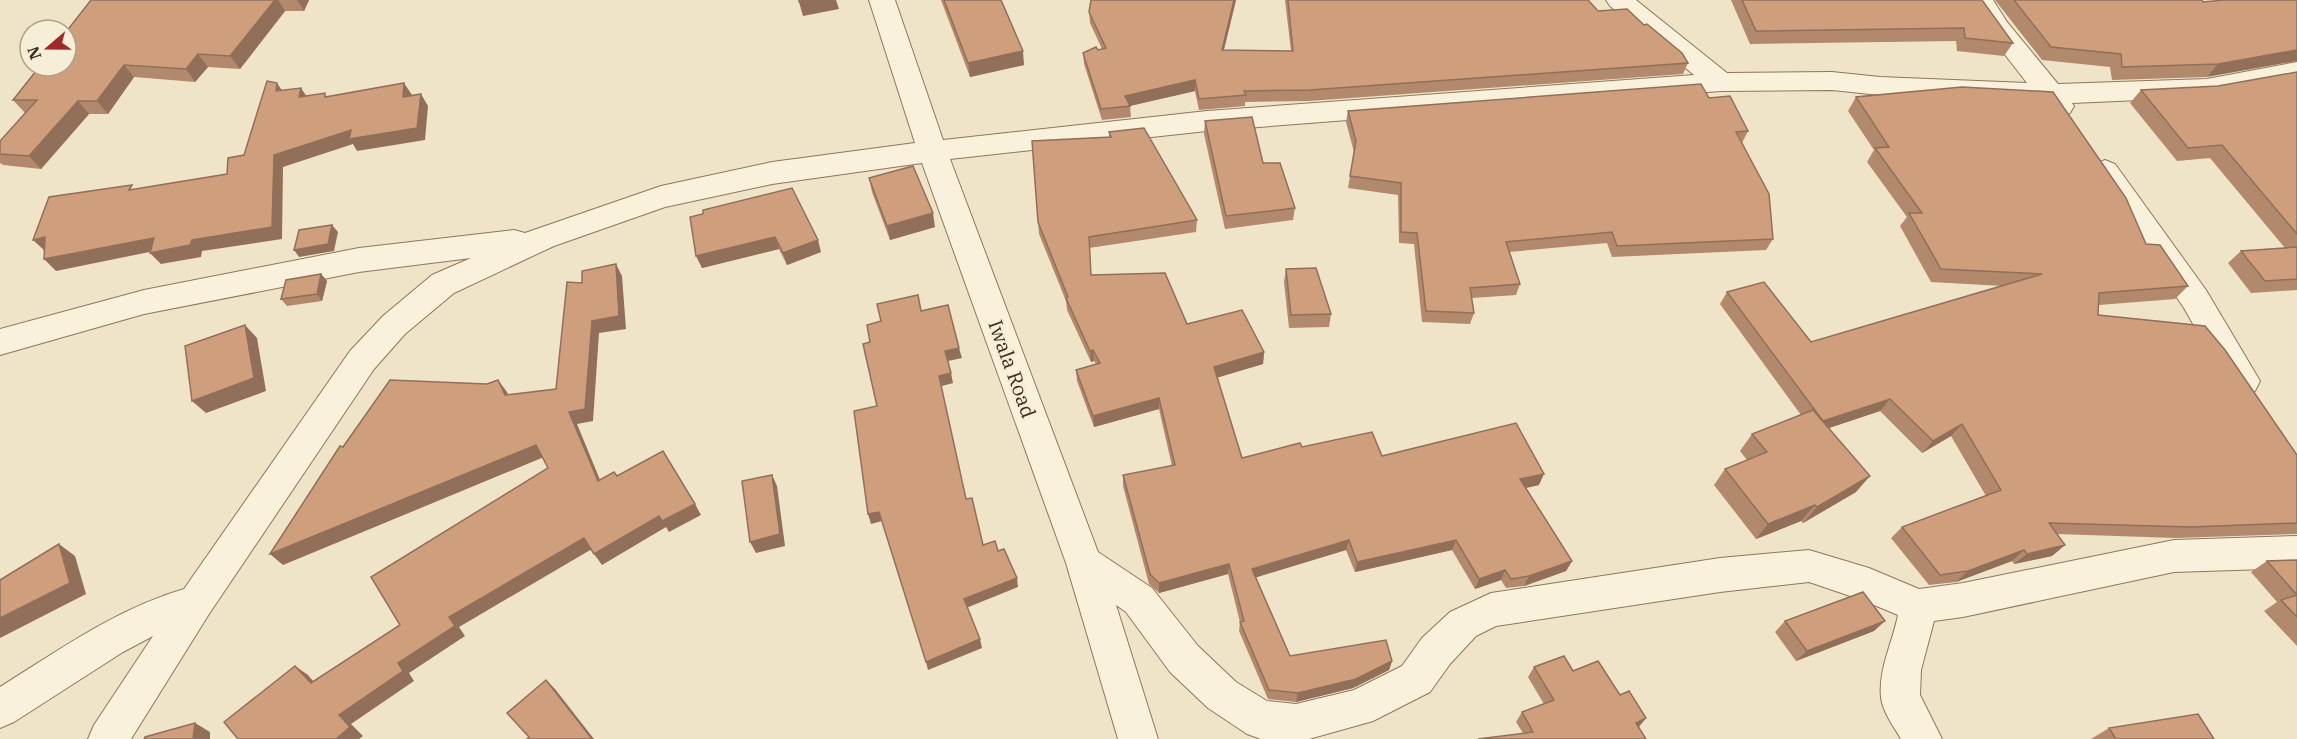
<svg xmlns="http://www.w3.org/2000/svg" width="2297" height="739" font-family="'IBM Plex Serif',serif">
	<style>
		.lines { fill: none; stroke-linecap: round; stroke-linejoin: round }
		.minor-casing { stroke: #8d765c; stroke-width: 2 }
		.minor { fill: #faf1dc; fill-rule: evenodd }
		.wall { fill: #b2896c }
		.shaded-wall { fill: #916f58 }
		.building { fill: #cf9f7d; stroke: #916f58; stroke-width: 1.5 }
		.labels { text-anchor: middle; stroke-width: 5; stroke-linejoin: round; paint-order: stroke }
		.street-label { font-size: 20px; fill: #3d2e20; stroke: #f7eed8 }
	</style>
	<rect width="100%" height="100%" fill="#f0e4c8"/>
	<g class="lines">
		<g class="minor-casing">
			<g id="minor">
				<path d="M 869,0 L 895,0 L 943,140 L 1207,111 L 1694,75 L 1610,6 L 1606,0 L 1636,0 L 1727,73 L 1832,72 L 1880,77 L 2027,83 L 1989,34 L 1967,0 L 1993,0 L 2007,22 L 2058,84 L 2207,79 L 2297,62 L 2297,80 L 2207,97 L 2072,103 L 2074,106 L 2070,113 C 2056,117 2051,114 2042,103 L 1880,95 L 1832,90 L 1721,91 L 1207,131 L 950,159 L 1098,552 L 1152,588 L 1198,646 L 1236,682 L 1267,701 L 1296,704 L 1354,690 L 1402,666 L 1422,638 L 1450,612 L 1491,593 L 1720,558 L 1809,550 L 1869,568 L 1919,589 L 1963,583 L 2174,540 L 2297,536 L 2297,568 L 2174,572 L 1963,617 L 1934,621 L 1921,670 L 1920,695 L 1942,739 L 1901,739 C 1894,727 1882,711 1881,697 C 1878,670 1893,641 1898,615 L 1862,600 L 1809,582 L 1720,592 L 1496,626 L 1476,636 L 1450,664 L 1430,692 L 1373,721 L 1309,739 L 1261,739 L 1247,734 L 1208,708 L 1170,672 L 1126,612 L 1116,605 L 1158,739 L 1118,739 L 1066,563 L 922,163 L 772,184 L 665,207 L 554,246 L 454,293 L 405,334 L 374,369 L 209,614 L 131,739 L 88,739 L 94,725 L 153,636 L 123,652 L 14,722 L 0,728 L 0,687 C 59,650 116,609 184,589 L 350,351 L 383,316 L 432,275 L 471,258 L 359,272 L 144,314 L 0,355 L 0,329 L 144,290 L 359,248 L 514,230 L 525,233 L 661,186 L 772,162 L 915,143 Z"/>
				<polygon points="2105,160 2115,164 2206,290 2260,381 2255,391 2243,395 2231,391 2184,308 2090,171 2095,164"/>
			</g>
		</g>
		<use href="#minor" class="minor"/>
	</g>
	<g class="wall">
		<polygon points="91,0 309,0 304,11 285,11 240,69 208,67 195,82 134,77 108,114 89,114 41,169 3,165 0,163 0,141 25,113 13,100"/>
		<polygon points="941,0 1001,0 1024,65 970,77"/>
		<polygon points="1236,0 1224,50 1291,51 1285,0 1588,0 1598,11 1644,25 1688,63 1683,74 1309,101 1245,102 1245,106 1199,110 1195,91 1130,106 1131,117 1102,120 1084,64 1083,53 1102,49 1090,23 1089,12"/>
		<polygon points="1731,0 1982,0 2013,43 2004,56 1957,51 1956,41 1750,44"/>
		<polygon points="1995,0 2202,0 2203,2 2297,0 2207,77 2112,80 2110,67 2042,60"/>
		<polygon points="2297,72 2297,290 2251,293 2228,263 2241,251 2285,248 2210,158 2177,161 2130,103 2141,90 2218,86"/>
		<polygon points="1856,97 2146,244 2188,286 2175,299 2099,305 2098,315 2297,455 2297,534 2176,538 2057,534 2065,545 2052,556 2014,564 2012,561 1956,582 1929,585 1891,538 1902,527 1986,496 1951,436 1922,453 1880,411 1829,428 1856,492 1803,523 1801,521 1756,539 1714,485 1725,469 1747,460 1740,451 1752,434 1801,415 1720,304 1727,292 1811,342 2003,286 1931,282 1900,226 1907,217 1867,162 1874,150 1848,111"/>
		<polygon points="1709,98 1748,131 1742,143 1773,239 1766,250 1612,257 1607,243 1509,252 1520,284 1516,295 1472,298 1474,313 1470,324 1422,322 1414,244 1399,243 1398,195 1348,188 1354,152 1346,122 1348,111"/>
		<polygon points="1205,121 1263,163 1295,208 1293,220 1225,229 1204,134"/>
		<polygon points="1109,132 1197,220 1196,232 1089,248 1091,275 1187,324 1264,352 1263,364 1217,377 1242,458 1302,447 1382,456 1539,485 1526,488 1572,561 1566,571 1524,586 1506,588 1501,580 1475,589 1452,550 1355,572 1346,550 1255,577 1290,656 1392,661 1389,670 1353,688 1296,702 1268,699 1239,631 1240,622 1228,574 1159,593 1149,584 1123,486 1123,475 1172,466 1159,409 1094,427 1077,381 1076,370 1096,364 1094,361 1091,362 1067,310 1066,301 1039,234 1032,141 1109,137"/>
		<polygon points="869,178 935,227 890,240 872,192"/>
		<polygon points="690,217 821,252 787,265 779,249 702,268"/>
		<polygon points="1286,269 1331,314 1329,327 1289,328 1284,282"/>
		<polygon points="321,274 327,281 322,301 287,306 281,299"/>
		<polygon points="2297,560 2297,646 2264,611 2277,602 2251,572 2267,561"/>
		<polygon points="1785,621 1874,631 1796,661 1775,632"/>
		<polygon points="1534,667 1573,671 1620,695 1646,718 1638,727 1523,733 1516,722 1522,712 1544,704 1528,677"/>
		<polygon points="2109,728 2214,739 2091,739"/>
	</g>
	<g class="shaded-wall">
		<polygon points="275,0 278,0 285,11 240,69 230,56"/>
		<polygon points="297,0 309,0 304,11"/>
		<polygon points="812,0 836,0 839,9 803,16 799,2"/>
		<polygon points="1234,0 1236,0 1221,61 1222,50"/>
		<polygon points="2297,50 2297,61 2207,77 2218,64"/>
		<polygon points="1023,51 1024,65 970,77 968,63"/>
		<polygon points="198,54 208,67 195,82 186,69"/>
		<polygon points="124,65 134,77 108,114 97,101"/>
		<polygon points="1195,80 1195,91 1125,107 1125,96"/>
		<polygon points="277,83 285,95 276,91"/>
		<polygon points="404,83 412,95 403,97"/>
		<polygon points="301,88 309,100 299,97"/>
		<polygon points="421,94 428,106 425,140 357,151 353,144 283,167 282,239 202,251 201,257 161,264 150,253 192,240 274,155"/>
		<polygon points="78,101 89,114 41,169 29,156"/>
		<polygon points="933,213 935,227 890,240 887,226"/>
		<polygon points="332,225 338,232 334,251 299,257 294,250"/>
		<polygon points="45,237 45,251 33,240"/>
		<polygon points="775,237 779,249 702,268 696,256"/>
		<polygon points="154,238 164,249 56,271 44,259"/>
		<polygon points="818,240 821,252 787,265 783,253"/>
		<polygon points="616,264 622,276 626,329 599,333 593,421 577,424 605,492 598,481 569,412 592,321"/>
		<polygon points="321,274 327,281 322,301 317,294"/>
		<polygon points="245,325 257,338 266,391 206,413 192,401"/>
		<polygon points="959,348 962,358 948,361 945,351"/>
		<polygon points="1093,350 1094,361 1091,362 1090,351"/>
		<polygon points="1264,352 1263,364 1213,379 1214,367"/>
		<polygon points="951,373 953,383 942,386 939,376"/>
		<polygon points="498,380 507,392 513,407 505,395"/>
		<polygon points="1159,398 1159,409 1094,427 1093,416"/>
		<polygon points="1890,399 1880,411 1814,433 1823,421"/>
		<polygon points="1962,424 1951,436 1922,453 1933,441"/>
		<polygon points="536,445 544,457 283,565 270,554"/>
		<polygon points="1544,474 1539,485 1516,490 1520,479"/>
		<polygon points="772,475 777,486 785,546 756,553 750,542"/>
		<polygon points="1870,476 1856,492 1803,523 1817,507"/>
		<polygon points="695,504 701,515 669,532 666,527 602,565 594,554 659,516"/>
		<polygon points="1815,505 1801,521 1756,539 1768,524"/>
		<polygon points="879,512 882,521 871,524 868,514"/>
		<polygon points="584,538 592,549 459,627 465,636 409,673 414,681 351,724 363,736 359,739 336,739 339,715 449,617"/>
		<polygon points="1349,540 1346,550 1251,579 1252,569"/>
		<polygon points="1456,540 1452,550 1355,572 1357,562"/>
		<polygon points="59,544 75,556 86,594 0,638 0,618"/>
		<polygon points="2065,545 2052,556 2014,564 2027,554"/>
		<polygon points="2024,550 2012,561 1956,582 1968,571"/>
		<polygon points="1572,561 1566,571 1524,586 1529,576"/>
		<polygon points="1229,564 1228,574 1159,593 1159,583"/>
		<polygon points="1505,570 1501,580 1475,589 1479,579"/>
		<polygon points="1017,578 1018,587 966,608 964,599"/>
		<polygon points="1885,621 1874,631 1796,661 1807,651"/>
		<polygon points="980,639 982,648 928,670 926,662"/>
		<polygon points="1392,661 1389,670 1353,688 1296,702 1298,693"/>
		<polygon points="295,666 308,675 323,693 311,683"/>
		<polygon points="546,680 555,689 594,739 592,739"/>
		<polygon points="1646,718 1638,728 1636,723"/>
		<polygon points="195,723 210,732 210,739 193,739"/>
	</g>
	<g class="building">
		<polygon points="91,0 275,0 230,56 198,54 186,69 124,65 97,101 78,101 29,156 0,154 0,141 37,100 13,100 40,66 66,66 66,32"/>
		<polygon points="799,0 812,0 799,2"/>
		<polygon points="944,0 1001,0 1023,51 968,63"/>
		<polygon points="1091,0 1234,0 1222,50 1293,51 1288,0 1588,0 1598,11 1627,9 1644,25 1647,24 1682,53 1688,63 1310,90 1244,91 1246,95 1199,99 1195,80 1125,96 1130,106 1101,109 1083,53 1096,47 1098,50 1106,48 1089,12"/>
		<polygon points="1742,0 1982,0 2013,43 1965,38 1964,28 1756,31"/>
		<polygon points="2014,0 2202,0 2203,2 2224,0 2297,0 2297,50 2218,64 2122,67 2121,54 2051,47"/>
		<polygon points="2297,72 2297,234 2222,145 2188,148 2141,90 2218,86"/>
		<polygon points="267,81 277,83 276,91 301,88 299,97 325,93 325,97 404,83 403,97 421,94 417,128 349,139 351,130 274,155 272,227 192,240 190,245 150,253 154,238 44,259 45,237 33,240 49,197 132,185 129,190 227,174 228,158 244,155"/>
		<polygon points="1701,84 1709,98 1730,96 1748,131 1736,132 1769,194 1773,239 1617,246 1612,232 1506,242 1520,284 1470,288 1474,313 1426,311 1417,233 1401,232 1401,183 1350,176 1356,141 1348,111"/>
		<polygon points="1962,87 2053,92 2126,198 2146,244 2160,245 2188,286 2099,293 2098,315 2205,326 2225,350 2297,455 2297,523 2191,527 2049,523 2065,545 2027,554 2024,550 1968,571 1940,575 1902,527 2001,490 1962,424 1933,441 1890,399 1823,421 1727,292 1764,282 1811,342 2042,274 1941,269 1909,213 1922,213 1875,148 1889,147 1856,97"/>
		<polygon points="1252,117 1263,163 1280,163 1295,208 1226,216 1205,121"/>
		<polygon points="1144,128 1197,220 1089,237 1091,275 1165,273 1187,324 1242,310 1264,352 1214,367 1242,458 1300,443 1302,447 1372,432 1382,456 1516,423 1544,474 1520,479 1572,561 1529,576 1511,579 1505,570 1479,579 1456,540 1357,562 1349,540 1252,569 1290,656 1386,640 1392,661 1356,679 1298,693 1269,690 1240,622 1244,621 1229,564 1159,583 1150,574 1123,475 1175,465 1159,398 1093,416 1076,370 1100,363 1093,350 1090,351 1066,298 1068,297 1038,222 1032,141 1111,137 1109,132"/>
		<polygon points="913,166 933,213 887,226 869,178"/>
		<polygon points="792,188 818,240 783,253 775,237 696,256 690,217 703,214 703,210"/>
		<polygon points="332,225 328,244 294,250 299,230"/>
		<polygon points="2297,247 2297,279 2265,281 2241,251"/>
		<polygon points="616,264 619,316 592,321 585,409 569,412 598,481 614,472 617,476 663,451 695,504 662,521 659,516 594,554 584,538 449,617 455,626 398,663 403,671 339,715 350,727 336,739 238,739 224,722 295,666 311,683 400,625 371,577 548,468 536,445 270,554 340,446 343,447 390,380 487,384 498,380 505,395 556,389 567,282 582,283 582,271"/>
		<polygon points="1316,268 1331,314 1291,315 1286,269"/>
		<polygon points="321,274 317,294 281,299 286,280"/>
		<polygon points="918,295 921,311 948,305 959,348 945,351 951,373 939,376 966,499 972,498 983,545 995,541 998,551 1004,549 1017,578 964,599 980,639 926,662 879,512 868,514 854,411 877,406 863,344 870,342 867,325 881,321 877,304"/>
		<polygon points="245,325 254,378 192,401 185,346"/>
		<polygon points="1813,410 1870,476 1817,507 1815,505 1768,524 1725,469 1767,452 1752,434"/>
		<polygon points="772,475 780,534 750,542 742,481"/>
		<polygon points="59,544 70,583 0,618 0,580"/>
		<polygon points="2297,560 2297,595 2267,561"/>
		<polygon points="1863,592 1885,621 1807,651 1785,621"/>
		<polygon points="2297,595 2297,617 2281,600"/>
		<polygon points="1564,656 1573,671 1598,661 1620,695 1629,691 1646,718 1636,723 1646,739 1478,739 1533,732 1522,712 1554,700 1534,667"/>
		<polygon points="546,680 592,739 527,739 529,737 507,713"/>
		<polygon points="2198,714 2214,739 2116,739 2109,728"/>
		<polygon points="195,723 193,739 144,739 145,737"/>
	</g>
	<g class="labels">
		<g class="street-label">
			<text transform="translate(1012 369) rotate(70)" y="7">Iwala Road</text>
		</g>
	</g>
	<g transform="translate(48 48) rotate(250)"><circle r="28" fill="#f7eed8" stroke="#ada18e" stroke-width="1.5"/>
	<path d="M0-4.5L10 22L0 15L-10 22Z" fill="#9e2a2b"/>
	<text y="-9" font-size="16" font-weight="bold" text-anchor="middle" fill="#3d2e20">N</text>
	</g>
</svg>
